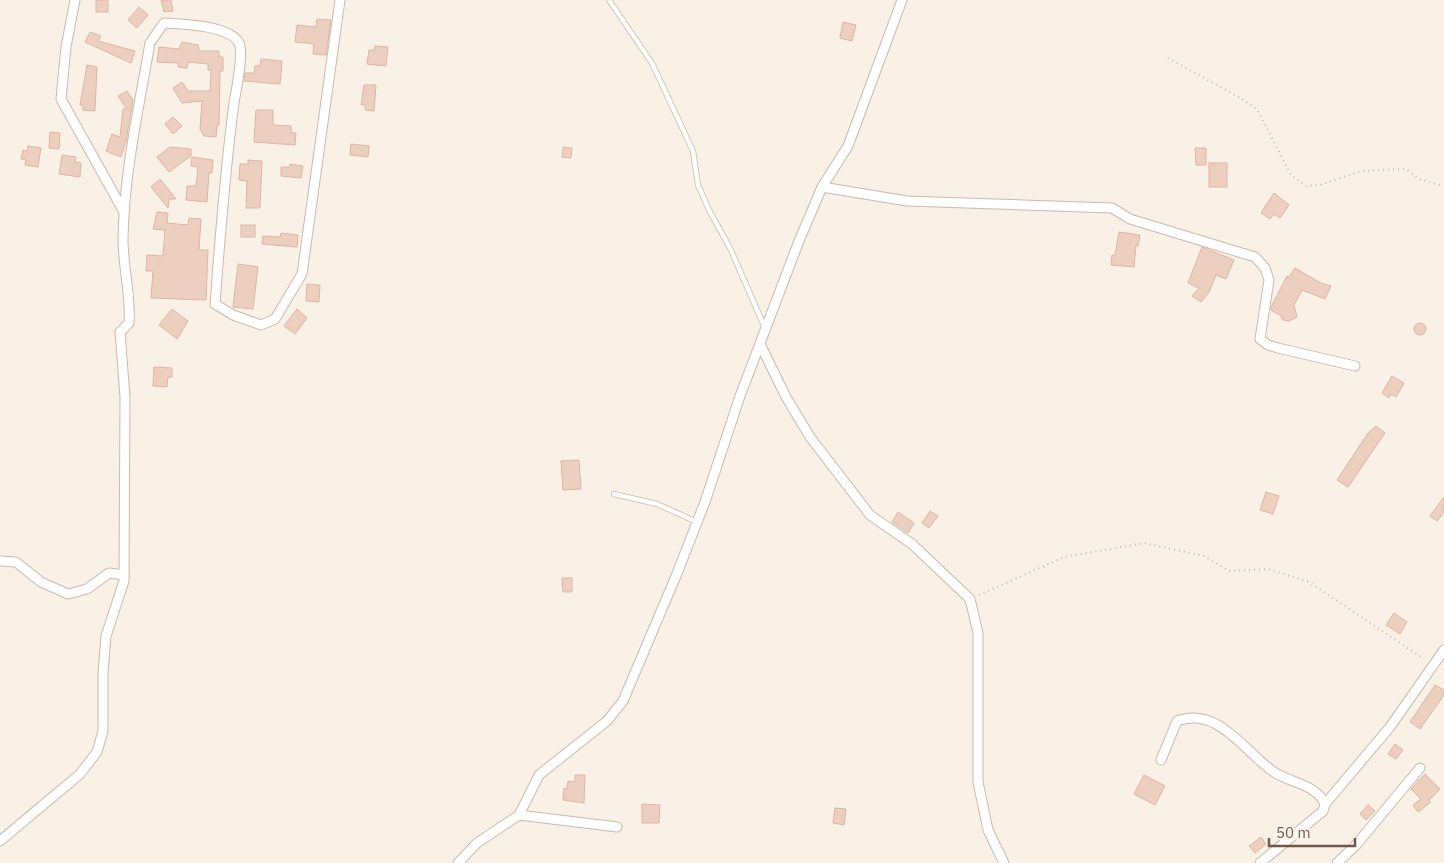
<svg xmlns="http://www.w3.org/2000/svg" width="1444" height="863" font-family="'IBM Plex Sans',sans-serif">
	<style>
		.building { fill: #edcfc0; stroke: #dfb5a2 }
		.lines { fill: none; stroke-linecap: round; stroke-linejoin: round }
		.lane-casing { stroke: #cbb9ad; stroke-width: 6 }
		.street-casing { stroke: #cbb9ad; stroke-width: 11 }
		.path { stroke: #d2b2a4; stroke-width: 2; stroke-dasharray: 1 4; stroke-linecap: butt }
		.lane { stroke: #fff; stroke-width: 4.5 }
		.street { stroke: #fff; stroke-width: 9 }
	</style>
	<rect width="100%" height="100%" fill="#faf1e6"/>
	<g class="building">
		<rect x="96" y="0" width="12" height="12"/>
		<polygon points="161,0 171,0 173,11 164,12"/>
		<polygon points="139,7 148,15 137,28 128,20"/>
		<polygon points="317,19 331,20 326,55 313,54 314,44 295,42 297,25 316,27"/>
		<polygon points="843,22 856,25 852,41 840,38"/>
		<polygon points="90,32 101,36 98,41 135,51 131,63 85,42"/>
		<polygon points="182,42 198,45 199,51 219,51 219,57 223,57 223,71 220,71 219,125 217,125 216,137 204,136 200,129 202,101 182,103 173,88 182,82 188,91 210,91 211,70 208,70 208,64 188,62 187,68 178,67 178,63 157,62 159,47 179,49"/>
		<polygon points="375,46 388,47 386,66 367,64 369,50 374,50"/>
		<polygon points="261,59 282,61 280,84 244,81 245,73 254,73 255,66 260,66"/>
		<polygon points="87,65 97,67 95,111 83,110 83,105 80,105"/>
		<polygon points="364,85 376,85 374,111 365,110 365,105 361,105"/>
		<polygon points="127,91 133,100 126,141 121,157 106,151 112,134 120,137 123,109 127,109 118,96"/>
		<polygon points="256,110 273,110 273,125 291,126 291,133 296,133 295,145 254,142"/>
		<polygon points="173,117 182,126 173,134 165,124"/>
		<polygon points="50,132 60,133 59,149 49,148"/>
		<polygon points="351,144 369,146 368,157 350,155"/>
		<polygon points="28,146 41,148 38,167 25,165 26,160 21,159 23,150 27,151"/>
		<polygon points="170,147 191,149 191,156 169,172 157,157"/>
		<polygon points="563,147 572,148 571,158 562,157"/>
		<polygon points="1195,148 1206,148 1206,165 1196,165"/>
		<polygon points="62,155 76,157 75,162 81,163 80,177 59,174"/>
		<polygon points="192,157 213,160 212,173 209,173 207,202 186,200 187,186 196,186 198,167 191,166"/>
		<polygon points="248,160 262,161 260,208 246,208 247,181 239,180 240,164 248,164"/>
		<rect x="1209" y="163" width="18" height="24"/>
		<polygon points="290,164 303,166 301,178 281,176 281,167 290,167"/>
		<polygon points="160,179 176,199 169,199 168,208 151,187"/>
		<polygon points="1274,193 1289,205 1280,218 1274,214 1270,219 1261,213"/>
		<polygon points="157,212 168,213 167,223 188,225 189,218 201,219 199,250 208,250 206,300 151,298 153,271 146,271 147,255 163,256 165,230 153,229"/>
		<rect x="241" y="225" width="14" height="12"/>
		<polygon points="1119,232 1140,235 1138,246 1136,245 1134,267 1111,265 1112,255 1115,255"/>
		<polygon points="281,233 298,235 297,247 262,244 263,236 280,237"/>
		<polygon points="1202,247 1234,260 1226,279 1216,275 1209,292 1201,302 1192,296 1199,288 1188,283"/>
		<polygon points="238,264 258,267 253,309 233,307"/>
		<polygon points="1295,268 1321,283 1331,286 1325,299 1302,290 1294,305 1297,317 1289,321 1283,320 1280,315 1271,310 1272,305 1287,276 1289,277"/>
		<polygon points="307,284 320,285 319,302 306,301"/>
		<polygon points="172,309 188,321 177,339 159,325"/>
		<polygon points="297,309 307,318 295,334 284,326"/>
		<circle cx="1420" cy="329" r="6"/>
		<polygon points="154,367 172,368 172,377 168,377 167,387 153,386"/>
		<polygon points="1392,376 1404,383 1396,397 1391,394 1389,398 1382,393"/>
		<polygon points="1376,426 1385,433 1348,487 1337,480 1368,433"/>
		<polygon points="579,460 581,489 563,490 561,461"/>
		<polygon points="1266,492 1279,496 1273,514 1260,510"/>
		<polygon points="1444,497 1444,512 1437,521 1430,516"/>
		<polygon points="930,511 938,516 929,528 922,523"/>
		<polygon points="898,512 914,523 908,533 892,522"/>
		<polygon points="562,578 572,578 572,592 563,592"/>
		<polygon points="1394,613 1407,622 1400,634 1386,625"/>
		<polygon points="1435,685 1444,690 1444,695 1420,729 1410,722"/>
		<polygon points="1395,744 1403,750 1396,759 1388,754"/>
		<polygon points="1425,774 1440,789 1429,800 1431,802 1418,812 1413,805 1421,799 1411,789"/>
		<polygon points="575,775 585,775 584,803 563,800 564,788 567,789 568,781 575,782"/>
		<polygon points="1144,775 1165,786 1155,805 1134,794"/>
		<polygon points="642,804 660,805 659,823 642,823"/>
		<polygon points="1368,805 1375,811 1366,820 1360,814"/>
		<polygon points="835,808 846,809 844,825 833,823"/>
		<polygon points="1261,837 1266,844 1255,853 1249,846"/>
	</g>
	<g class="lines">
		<g class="lane-casing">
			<g id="lane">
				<polyline points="609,0 652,63 693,151 698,185 709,210 730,248 765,328"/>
				<polyline points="614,494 657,504 697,522"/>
			</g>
		</g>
		<g class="street-casing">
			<g id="street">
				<polyline points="75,0 66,47 61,99 124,212"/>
				<polyline points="822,187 907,201 1112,208 1130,219 1255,257 1265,268 1269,280 1260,339 1268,345 1278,348 1355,366"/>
				<polyline points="760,344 786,397 810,437 870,515 912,544 970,599 978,633 978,782 988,830 1004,863"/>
				<polyline points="0,561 16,562 41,582 68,594 87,589 109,573 124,575"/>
				<path d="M 1161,760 L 1177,721 C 1219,706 1244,752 1274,772 C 1290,783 1316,784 1325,804 L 1323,811 L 1260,863"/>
				<polyline points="1325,804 1390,727 1444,650"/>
				<polyline points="519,815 617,827"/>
				<path d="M 0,841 L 80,774 L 97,752 L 103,731 L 103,673 L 106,636 L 124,581 L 125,397 L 120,332 L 129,323 C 131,295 123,267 123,239 C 124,173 139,107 150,43 L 164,23 C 182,24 229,25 239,43 C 244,53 236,91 234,103 C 225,170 220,237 215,304 L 233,315 L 261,325 L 275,319 L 302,274 L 340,0"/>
				<polyline points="458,863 477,843 519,815 539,775 607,721 623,701 676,576 705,502 740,396 799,241 822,187 848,146 902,0"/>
				<polyline points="1337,863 1356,845 1420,768"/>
			</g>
		</g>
		<g class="path">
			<polyline points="1168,58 1242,99 1257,109 1291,175 1306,186 1320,185 1361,171 1406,169 1419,179 1444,186"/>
			<polyline points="979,595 1064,557 1144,543 1204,556 1229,571 1268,569 1309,582 1424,659"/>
		</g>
		<use href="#lane" class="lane"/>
		<use href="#street" class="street"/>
	</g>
	<path d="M1269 838v8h86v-8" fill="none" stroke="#71584d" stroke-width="2.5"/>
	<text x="1276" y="838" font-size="15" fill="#71584d" stroke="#fdf5ec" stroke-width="4" paint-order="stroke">50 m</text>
</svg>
